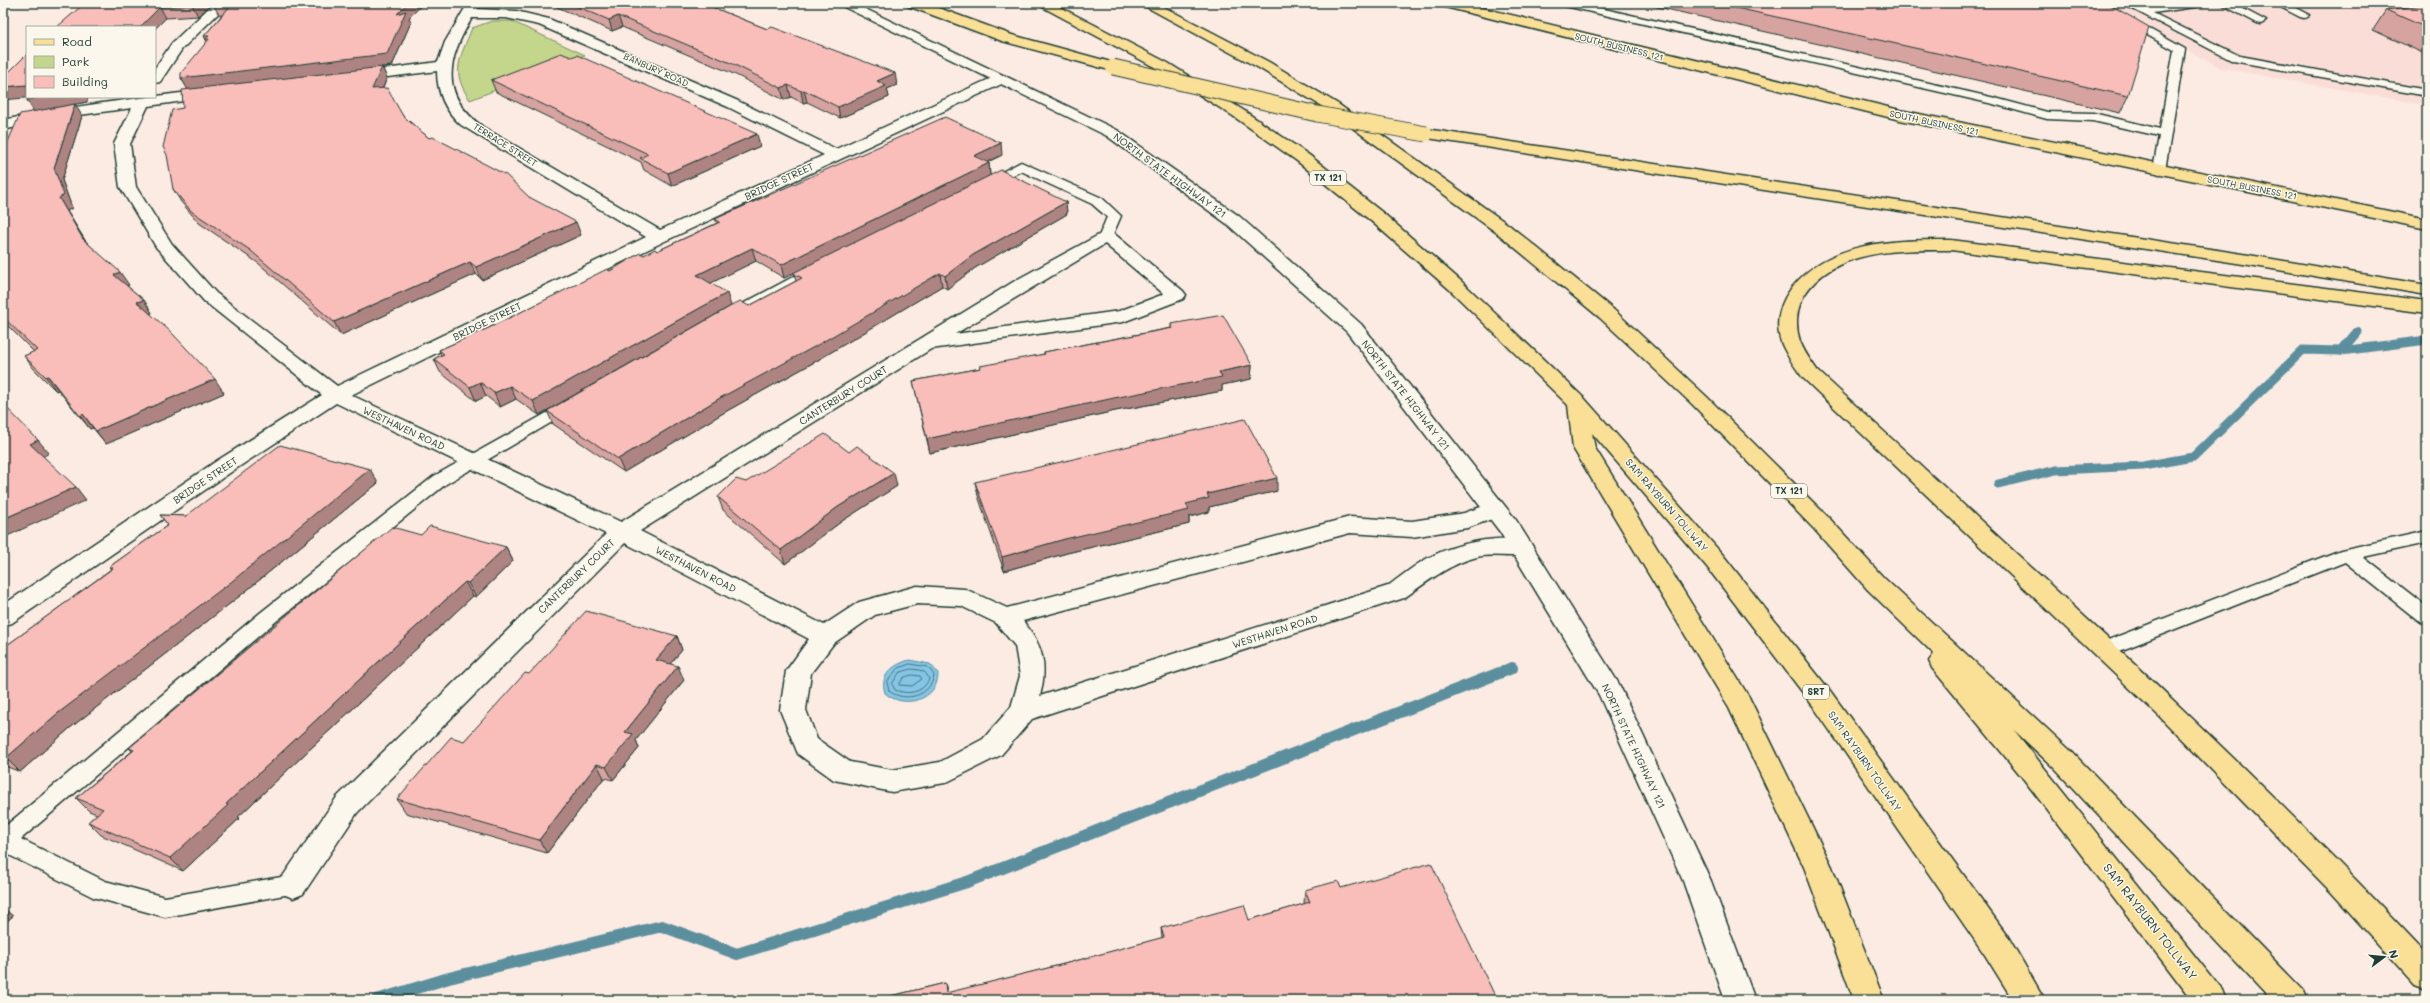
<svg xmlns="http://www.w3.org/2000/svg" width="2430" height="1003" font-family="Mali,sans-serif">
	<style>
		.built { fill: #faddd6 }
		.green { fill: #c4d68b; stroke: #728a60 }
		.water { fill: #84c5e5; stroke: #5c8f9e }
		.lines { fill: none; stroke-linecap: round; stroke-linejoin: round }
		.shore { stroke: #47737b; stroke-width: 1 }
		.stream-far1 { stroke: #5c8f9e; stroke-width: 9 }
		.stream { stroke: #5c8f9e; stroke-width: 12 }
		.service-casing { stroke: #1f3d34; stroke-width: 3 }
		.minor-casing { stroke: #1f3d34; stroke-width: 3 }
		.secondary-casing { stroke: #1f3d34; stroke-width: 3 }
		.primary-casing { stroke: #1f3d34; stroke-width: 3 }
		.motorway-casing { stroke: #1f3d34; stroke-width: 3 }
		.service { fill: #fbf7ec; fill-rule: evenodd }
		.minor { fill: #fbf7ec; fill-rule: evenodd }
		.secondary { fill: #fbf7ec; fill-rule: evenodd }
		.primary { fill: #fadf96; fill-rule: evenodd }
		.motorway { fill: #fadf96; fill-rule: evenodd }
		.motorway-bridge-casing { stroke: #1f3d34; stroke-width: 17; stroke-linecap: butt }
		.motorway-bridge { stroke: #fadf96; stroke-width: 15 }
		.wall { fill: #d6a3a0; stroke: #1f3d34 }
		.shaded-wall { fill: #ae8482; stroke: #1f3d34 }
		.building { fill: #f9bdba; stroke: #1f3d34 }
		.labels { text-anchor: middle; stroke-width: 3; stroke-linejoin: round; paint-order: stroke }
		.far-street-label { font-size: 9px; fill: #1f3d34; stroke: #fbf7ec }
		.shield { fill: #fbf7ec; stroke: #61756b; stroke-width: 1 }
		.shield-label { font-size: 9px; font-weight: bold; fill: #1f3d34 }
		.street-label { font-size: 10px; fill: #1f3d34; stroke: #fbf7ec }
		.near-street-label { font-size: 12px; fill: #1f3d34; stroke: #fbf7ec }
	</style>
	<rect width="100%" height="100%" fill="#fbebe2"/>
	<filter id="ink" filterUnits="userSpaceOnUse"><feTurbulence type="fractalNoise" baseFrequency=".025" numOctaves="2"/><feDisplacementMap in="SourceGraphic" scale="8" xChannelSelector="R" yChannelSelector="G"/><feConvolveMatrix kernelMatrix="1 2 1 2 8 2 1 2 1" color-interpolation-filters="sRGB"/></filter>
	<g filter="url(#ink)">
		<polygon class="built" points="2101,3 2427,3 2427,105 2221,68"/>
		<path class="green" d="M 492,21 L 511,21 L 585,55 L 470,100 C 450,71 460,59 472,28 Z"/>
		<path class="water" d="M 909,660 L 930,664 L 938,673 C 939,700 903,710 885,693 C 879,675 893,665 909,660 Z"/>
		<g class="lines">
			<g class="shore">
				<path d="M 910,664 L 928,667 L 934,675 C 931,696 905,703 889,691 L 887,682 L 897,669 Z"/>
				<path d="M 911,669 C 920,670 926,670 929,679 C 923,693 908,695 895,690 L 892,684 L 899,673 Z"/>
				<polygon points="912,675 920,676 922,679 912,686 899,685 903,678"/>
			</g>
			<g class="stream-far1">
				<polyline points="2341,351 2427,340"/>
				<polyline points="1998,484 2056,470 2143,466 2193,457 2303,350 2341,351 2357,332"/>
			</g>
			<polyline class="stream" points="377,1000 449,978 662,926 737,954 967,882 1512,668"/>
			<g class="service-casing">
				<g id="service">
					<polygon points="1560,3 1578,3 1995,98 2047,112 2093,113 2160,129 2174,50 2090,3 2103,3 2185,49 2165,170 2159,174 2153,170 2159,136 2093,121 2047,119 1993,104 1565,6"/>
					<polygon points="2121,3 2134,3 2143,8 2179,3 2207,3 2202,6 2153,13 2240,56 2427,90 2427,96 2233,61"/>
					<polygon points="2219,3 2232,3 2266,21 2261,24 2257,23"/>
					<polygon points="2273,3 2286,3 2309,15 2304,18 2300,17"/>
					<polygon points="1021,162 1102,198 1121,216 1111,239 1106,240 1099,236 1107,217 1092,204 1021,171 991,186 987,187 981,183"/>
					<polygon points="815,265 822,269 820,272 732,319 727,320 720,316"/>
					<polygon points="570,400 576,402 578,405 576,408 446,484 274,623 21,839 105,881 165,897 293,875 301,878 304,885 301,892 165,917 93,897 3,852 3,828 260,613 434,476"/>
					<polygon points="2427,531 2427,543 2363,557 2427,607 2427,624 2420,622 2345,562 2112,654 2105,656 2098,654 2095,649 2098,644 2341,550"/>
				</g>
			</g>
			<g class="minor-casing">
				<g id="minor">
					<polygon points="214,3 229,3 182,49 160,82 155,83 155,68 172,43"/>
					<path d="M 468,3 L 482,3 L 477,9 L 516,11 L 549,19 L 738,101 L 836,149 L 996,76 L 1006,76 L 1008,79 L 1006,82 L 665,241 L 351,395 L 621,522 L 1018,279 L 1106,231 L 1112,232 L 1183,291 L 1186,295 L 1183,299 L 1123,322 L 931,349 L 640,531 L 824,625 L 859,602 L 917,586 L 965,589 L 1007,608 L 1350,517 L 1412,521 L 1464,513 L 1495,502 L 1503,505 L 1506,510 L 1503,515 L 1467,528 L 1412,537 L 1350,533 L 1023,621 C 1043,645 1048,665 1040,696 L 1388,586 C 1400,577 1412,567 1426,559 C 1453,544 1499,533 1530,542 L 1533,548 L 1530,554 C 1513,559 1494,553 1477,557 C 1449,564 1427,582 1404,598 L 1032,719 L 1001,755 L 945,783 L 892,792 L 834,780 L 798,754 L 780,710 L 786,671 L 809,639 L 625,543 L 357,813 L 303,894 L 293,898 L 283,894 L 279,885 L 283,876 L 337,797 L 606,534 L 336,403 L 234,470 L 12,623 L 3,626 L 3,605 L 218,460 L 322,395 L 204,301 L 156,247 L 120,187 L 114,144 L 132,108 L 57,118 L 3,130 L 3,120 C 74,105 143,98 213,89 L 218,90 L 220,93 L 218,96 L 213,97 L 148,106 L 130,144 L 136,187 L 172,244 L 216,293 L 337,386 L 646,237 L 461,125 C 445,111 437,92 437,71 L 355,81 L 348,77 L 355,73 L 438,62 L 445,42 ZM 472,18 L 506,18 L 539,25 L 728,107 L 824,155 L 660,230 L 483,127 C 439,95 447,59 472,18 ZM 1105,244 L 1164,294 L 1119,311 L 955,334 ZM 917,604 L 961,606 L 996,623 L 1015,646 L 1020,676 L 1011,707 L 983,739 L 940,762 L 892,770 L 850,762 L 817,739 L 806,710 L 811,673 L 834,643 L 875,615 Z"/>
				</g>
			</g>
			<g class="secondary-casing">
				<polygon id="secondary" points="836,3 853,3 1117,130 1239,216 1361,324 1516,520 1619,684 1711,881 1755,1000 1725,1000 1683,881 1599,695 1500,532 1347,332 1227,224 1107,136"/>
			</g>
			<g class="primary-casing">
				<polygon id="primary" points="1439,3 1462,3 1900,110 2427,219 2427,229 1900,120 1441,6"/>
			</g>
			<g class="motorway-casing">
				<g id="motorway">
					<polygon points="906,3 925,3 1012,35 1118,64 1120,67 1113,71 1002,41 908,6"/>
					<polygon points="1035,3 1052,3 1168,63 1243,110 1309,155 1383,213 1461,281 1585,399 1723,555 1831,692 2007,935 2045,1000 2013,1000 1985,955 1813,706 1707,567 1592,433 1595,448 1749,697 1832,867 1884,1000 1854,1000 1804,867 1729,708 1573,448 1568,405 1449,289 1371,221 1297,161 1233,116 1158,69"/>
					<polygon points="1139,3 1156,3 1269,62 1338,104 1509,225 1614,310 1706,396 1830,519 1884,578 2072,752 2303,990 2307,1000 2271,1000 2054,768 2014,730 2222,990 2226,1000 2192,1000 2022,777 1932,668 1929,661 1934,654 1868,590 1814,529 1692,404 1600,318 1497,233 1328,110 1259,68"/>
					<polygon points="1426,129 2243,254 2427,285 2427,295 2243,264 1421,137 1418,134"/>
					<path d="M 1951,240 L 2427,301 L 2427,313 L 1951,250 C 1902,250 1836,248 1805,294 C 1796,308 1795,326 1800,341 C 1804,352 1811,361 1817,370 C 2024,561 2234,749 2427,954 L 2427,990 L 2416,986 L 2332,893 L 2161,718 L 1803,378 C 1795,367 1786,355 1781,342 C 1775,325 1779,307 1788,293 C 1825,240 1893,240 1951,240 Z"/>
				</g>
			</g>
			<use href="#service" class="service"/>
			<use href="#minor" class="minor"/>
			<use href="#secondary" class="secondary"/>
			<use href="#primary" class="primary"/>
			<use href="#motorway" class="motorway"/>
			<g class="motorway-bridge-casing">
				<polyline id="motorway-bridge" points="1113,67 1317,114 1426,134"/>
			</g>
			<use href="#motorway-bridge" class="motorway-bridge"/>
		</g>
		<g class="wall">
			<polygon points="85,3 212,3 198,16 166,18 155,29 155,27"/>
			<polygon points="214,3 424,3 409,18 411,22 392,66 382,67 387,78 383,88 403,116 429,138 529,197 581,235 482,280 476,274 341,335 258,263 199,223 181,202 173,189 183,108 188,89 181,78 207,42 204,36 222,15 219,15 213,4"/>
			<polygon points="548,3 702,3 767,29 897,85 887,89 889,97 840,118 807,102 803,103 791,97 784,100 736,75 622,27 612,31"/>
			<polygon points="1640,3 2107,3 2128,96 2120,113"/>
			<polygon points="2427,4 2427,55 2373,30 2386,10"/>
			<polygon points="3,78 87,102 47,109 82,116 62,180 72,208 67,211 85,240 129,285 127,286 144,300 152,313 150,314 224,393 106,444 93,428 90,429 58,390 56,391 34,369 24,356 34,352 3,321 3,153 34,111 27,100 28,98"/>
			<polygon points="491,80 760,146 672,186 644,170 641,162 496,92"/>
			<polygon points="1002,155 987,162 989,163 990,175 1066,202 1067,214 975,268 947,289 942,286 818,360 725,412 624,472 553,424 547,411 749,306 796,281 794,273 784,278 756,261 710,283 731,306 539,415 516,399 500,407 486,396 476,401 440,372 434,359 441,355 439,350 493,326 644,255 657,251 717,223 715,219"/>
			<polygon points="1171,324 1252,365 1251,379 1222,385 1222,391 1115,411 930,453 916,394 913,381 981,368 1044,354 1044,352 1171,328"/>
			<polygon points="746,482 897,486 842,521 785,564 723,510 718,497"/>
			<polygon points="975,482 1277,491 1209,507 1209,512 1189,517 1189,524 1067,553 1004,571 978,496"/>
			<polygon points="378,483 241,595 70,728 20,772 3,765 3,648 64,604 111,569 109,567 168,525 160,515 186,516"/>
			<polygon points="421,535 506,547 513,561 476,597 473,596 413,652 238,817 240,818 183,871 101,835 88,822 97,814 89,811 76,798 132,751 129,748"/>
			<polygon points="677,636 682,650 670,664 684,680 636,740 639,748 613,780 604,778 547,853 406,813 397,799 464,741 529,674"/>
			<polygon points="1341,888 1497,1000 874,1000 945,983 948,993 1064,964 1162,938 1161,928 1249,920 1304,904 1304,903 1305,890"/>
		</g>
		<g class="shaded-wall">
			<polygon points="195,3 212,3 198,16 192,5"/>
			<polygon points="408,3 424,3 409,18 411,22 392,66 382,67 387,78 377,101 188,90 181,78 397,14"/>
			<polygon points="160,7 166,18 155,29 155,27 140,27"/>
			<polygon points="618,16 622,27 612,31 609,20"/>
			<polygon points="895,73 897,85 887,89 889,97 840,118 838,107 877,81"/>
			<polygon points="27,85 27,97 35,97 3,100 3,87"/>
			<polygon points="788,85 791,97 784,100 781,88"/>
			<polygon points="804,90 807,102 803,103 801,91"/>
			<polygon points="41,97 88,97 87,102 34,112 27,100"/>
			<polygon points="75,104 82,116 62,180 72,208 67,211 91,251 83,239 59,198 54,168"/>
			<polygon points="757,134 760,146 672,186 668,173"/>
			<polygon points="1001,143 1002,155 976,168 974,156"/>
			<polygon points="989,163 990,176 784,278 781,265"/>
			<polygon points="1066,202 1067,214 975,268 947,289 945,276 973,255"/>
			<polygon points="576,222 581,235 482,280 476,267"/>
			<polygon points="752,248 756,261 701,288 697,275"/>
			<polygon points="470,262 476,274 341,335 334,322"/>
			<polygon points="120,272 129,285 123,287 114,275"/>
			<polygon points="940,273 942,286 818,360 725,412 624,472 618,459 720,398"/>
			<polygon points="727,293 731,306 539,415 533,401"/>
			<polygon points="144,300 152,313 146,315 137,302"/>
			<polygon points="1252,365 1251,379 1222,385 1222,391 1115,411 930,453 927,439 1219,372"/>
			<polygon points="48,376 58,390 56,391 46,377"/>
			<polygon points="215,379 224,393 106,444 96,431"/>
			<polygon points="480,382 486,396 476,401 470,387"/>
			<polygon points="510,386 516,399 500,407 494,393"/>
			<polygon points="83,414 93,428 90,429 80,416"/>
			<polygon points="38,440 49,453 41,458 30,444"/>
			<polygon points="370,469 378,483 241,595 70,728 20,772 6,758 57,714"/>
			<polygon points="894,473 897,486 842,521 785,564 781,550 838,507"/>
			<polygon points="1277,478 1277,491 1209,507 1209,512 1189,517 1189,524 1067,553 1004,571 1002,557 1186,504 1207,494"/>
			<polygon points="76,487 86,500 3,538 3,519"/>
			<polygon points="506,547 513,561 476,597 468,583"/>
			<polygon points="465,582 473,596 413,652 238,817 240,818 183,871 170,858 226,804 404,638"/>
			<polygon points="677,636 682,650 662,674 656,660"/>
			<polygon points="678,666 684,680 636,740 639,748 613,780 606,767 625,732"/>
			<polygon points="597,764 604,778 547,853 539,840"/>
			<polygon points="3,908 13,916 3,925"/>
		</g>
		<g class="building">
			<polygon points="85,3 195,3 192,5 160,7 140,27 57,27"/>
			<polygon points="214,3 232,3 213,4"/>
			<polygon points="233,3 408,3 397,14 406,11 387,54 181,78 181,73 209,39 205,39 209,36 204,36"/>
			<polygon points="569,3 702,3 767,29 772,27 895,73 877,81 886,86 838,107 804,90 801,91 788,85 781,88 733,64 618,16 609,20"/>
			<polygon points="1714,3 2107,3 2149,27 2128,96"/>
			<polygon points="2427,4 2427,28 2386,10"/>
			<polygon points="561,53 571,57 577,55 757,134 668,173 640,158 648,154 491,80"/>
			<polygon points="27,54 27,85 3,87 3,78"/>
			<polygon points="382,67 372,89 387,88 403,116 429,138 433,137 506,175 529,197 576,222 476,267 470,262 334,322 250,250 191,211 173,189 167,155 163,147 172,110 183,108 182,90"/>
			<polygon points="28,97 41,97 27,100"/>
			<polygon points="75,104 54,168 64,195 59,198 83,239 120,272 114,275 144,300 137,302 171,332 215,379 96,431 83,414 80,416 48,376 46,377 24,356 37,350 3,317 3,153 20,114"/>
			<polygon points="945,117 1001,143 974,156 989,163 781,265 752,248 697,275 727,293 533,401 510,386 494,393 480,382 470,387 434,359 444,354 439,350 493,326 607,269 610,271 640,253 644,255 655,249 657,251 720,222 715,219"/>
			<polygon points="1001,170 1066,202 973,255 945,276 940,273 814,347 720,398 618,459 547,411 740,301 749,306 802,278 793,273"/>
			<polygon points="1223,315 1252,365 1219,372 1222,377 1114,398 927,439 913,381 981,368 980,366 1045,354 1044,352 1173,328 1171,324"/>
			<polygon points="3,404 38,440 30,444 76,487 3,519"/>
			<polygon points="1245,419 1277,478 1207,494 1209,498 1186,504 1189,510 1065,539 1002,557 975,482"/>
			<polygon points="825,434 849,452 857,446 894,473 838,507 781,550 718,497 736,479 746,482"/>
			<polygon points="280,445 370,469 231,582 57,714 6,758 3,757 3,648 64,604 113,568 109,567 168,525 160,515 186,516"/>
			<polygon points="430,526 506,547 468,583 465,582 404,638 226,804 228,805 170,858 88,822 103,809 76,798 134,750 129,748 392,527 421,535"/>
			<polygon points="586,611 677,636 656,660 678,666 625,732 633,734 606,767 597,764 539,840 397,799 451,737 464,741 525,673 529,674"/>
			<polygon points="1431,863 1497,1000 874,1000 945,983 946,993 1064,964 1164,937 1161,928 1244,905 1249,920 1310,902 1305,890 1338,881 1341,888"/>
		</g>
	</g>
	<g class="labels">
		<g class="far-street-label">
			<text transform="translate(1619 47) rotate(14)" y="3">SOUTH BUSINESS 121</text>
			<text transform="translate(656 70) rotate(24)" y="3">BANBURY ROAD</text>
			<text transform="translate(1934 123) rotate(12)" y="3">SOUTH BUSINESS 121</text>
			<text transform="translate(505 145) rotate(32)" y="3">TERRACE STREET</text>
			<text transform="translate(2252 188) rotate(11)" y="3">SOUTH BUSINESS 121</text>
		</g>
		<g class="shield">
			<rect x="1310" y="171" width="36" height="14" rx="3"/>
			<rect x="1771" y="484" width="36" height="14" rx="3"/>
			<rect x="1803" y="685" width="26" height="14" rx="3"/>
		</g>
		<g class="shield-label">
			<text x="1328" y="181">TX 121</text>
			<text x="1789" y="494">TX 121</text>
			<text x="1816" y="695">SRT</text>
		</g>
		<g class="street-label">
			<text transform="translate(1170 175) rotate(36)" y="4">NORTH STATE HIGHWAY 121</text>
			<text transform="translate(779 181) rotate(-25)" y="4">BRIDGE STREET</text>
			<text transform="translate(487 321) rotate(-26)" y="4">BRIDGE STREET</text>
			<text transform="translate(843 395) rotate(-32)" y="4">CANTERBURY COURT</text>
			<text transform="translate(1406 395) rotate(52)" y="4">NORTH STATE HIGHWAY 121</text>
			<text transform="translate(404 428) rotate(25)" y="4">WESTHAVEN ROAD</text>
			<text transform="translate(205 480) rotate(-34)" y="4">BRIDGE STREET</text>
			<text transform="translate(1667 505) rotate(49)" y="4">SAM RAYBURN TOLLWAY</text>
			<text transform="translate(696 569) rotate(27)" y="4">WESTHAVEN ROAD</text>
			<text transform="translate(576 576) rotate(-44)" y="4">CANTERBURY COURT</text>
			<text transform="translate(1275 631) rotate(-18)" y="4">WESTHAVEN ROAD</text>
			<text transform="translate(1634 746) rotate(65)" y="4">NORTH STATE HIGHWAY 121</text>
			<text transform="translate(1865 761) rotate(55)" y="4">SAM RAYBURN TOLLWAY</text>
		</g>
		<g class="near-street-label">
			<text transform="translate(2150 922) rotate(52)" y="4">SAM RAYBURN TOLLWAY</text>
		</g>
	</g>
	<rect width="2430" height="1003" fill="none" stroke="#fbf7ec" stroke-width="16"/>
	<rect x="8" y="8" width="2414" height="987" fill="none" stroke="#1f3d34" stroke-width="1.5" filter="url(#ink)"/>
	<rect x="26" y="26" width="130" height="72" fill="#fbf7ec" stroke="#a3ada2"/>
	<rect x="34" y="39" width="20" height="6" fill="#fadf96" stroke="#a3ada2"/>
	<text x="62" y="46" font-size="12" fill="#1f3d34">Road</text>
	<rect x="34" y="56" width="20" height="12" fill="#c4d68b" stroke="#a3ada2"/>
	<text x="62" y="66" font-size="12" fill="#1f3d34">Park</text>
	<rect x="34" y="76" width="20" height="12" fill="#f9bdba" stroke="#a3ada2"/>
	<text x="62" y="86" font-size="12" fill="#1f3d34">Building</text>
	<g transform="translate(2384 957) rotate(74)" stroke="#fbf7ec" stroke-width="3" paint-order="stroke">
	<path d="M0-3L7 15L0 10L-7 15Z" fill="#1f3d34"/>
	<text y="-6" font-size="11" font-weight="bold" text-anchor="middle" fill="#1f3d34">N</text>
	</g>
</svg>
